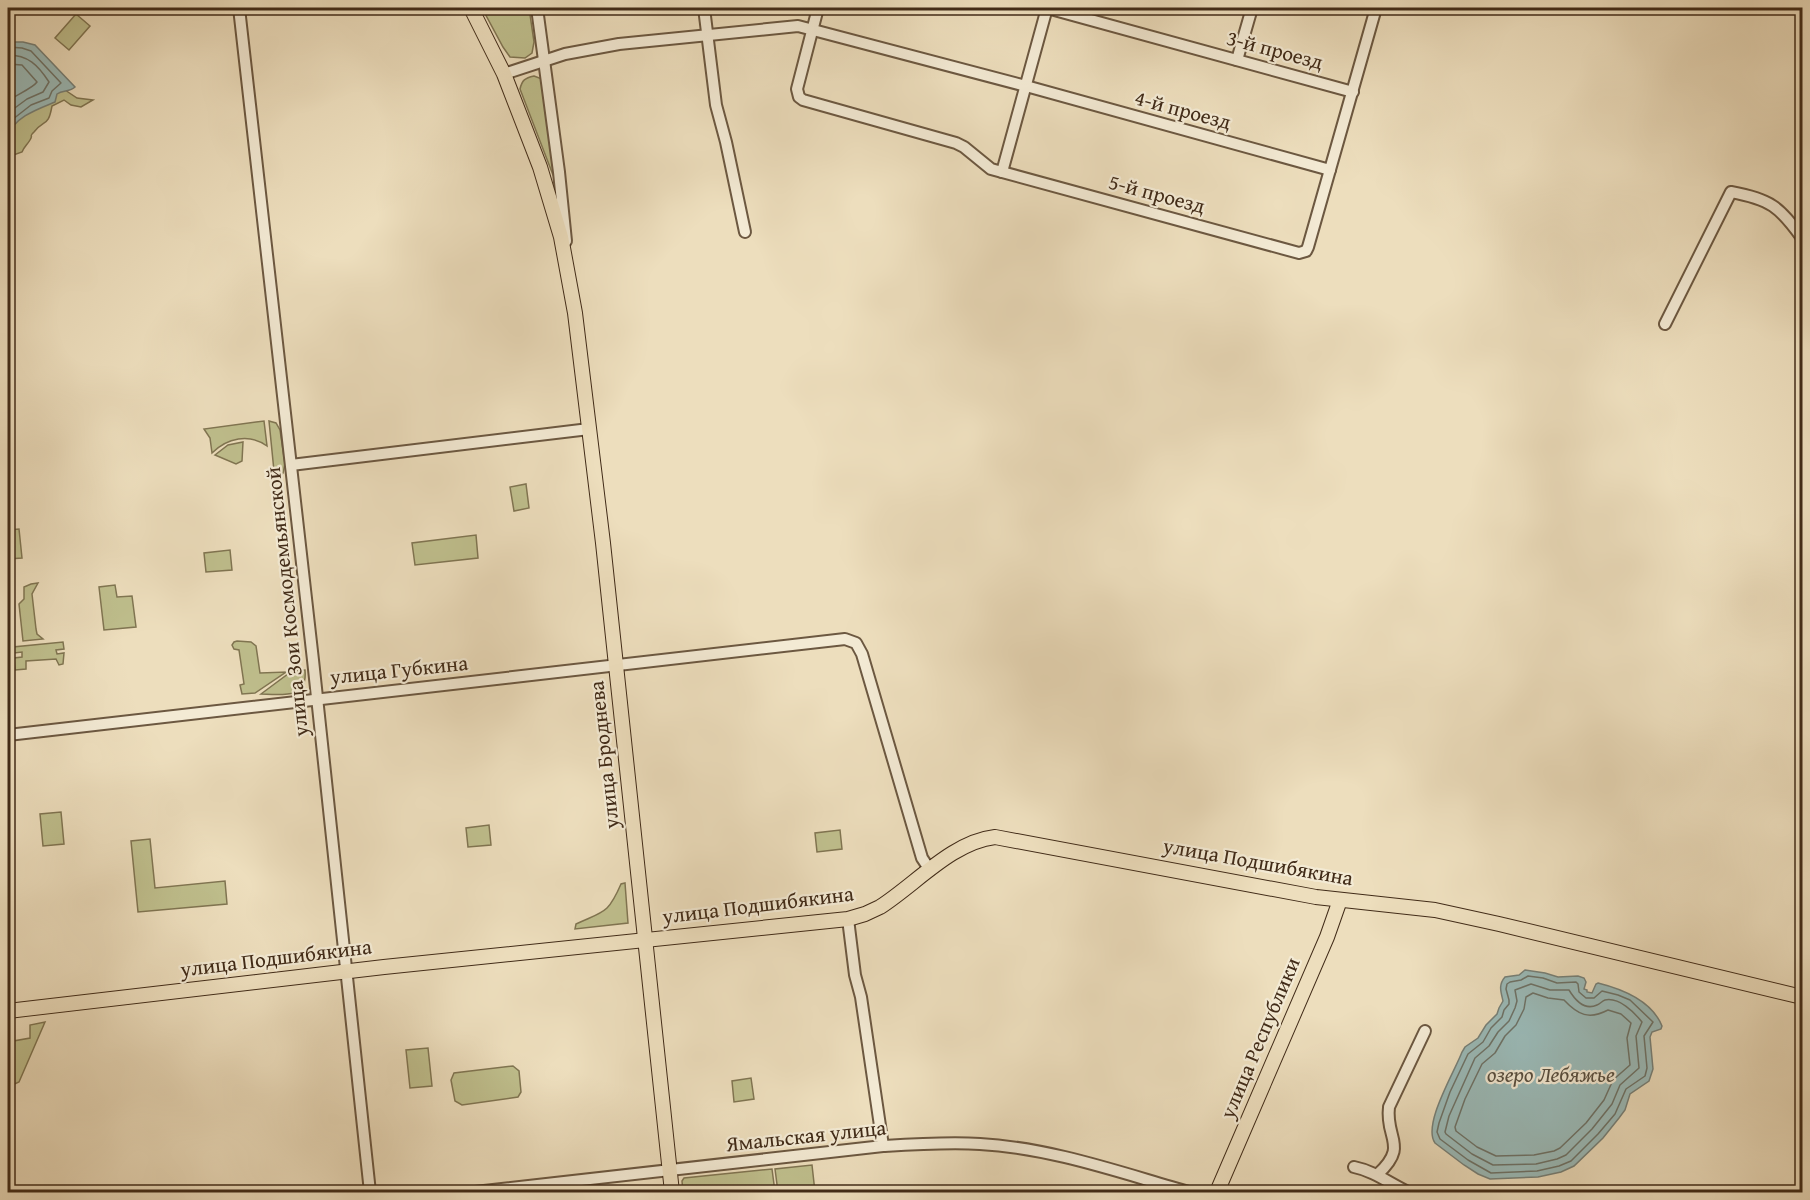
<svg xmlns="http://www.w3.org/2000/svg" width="1810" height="1200" font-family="'Gentium Book Plus',serif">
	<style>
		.green { fill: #bfbf8d; stroke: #807552; stroke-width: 1.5 }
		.water { fill: #9bbbb9; stroke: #778179; stroke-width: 1.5 }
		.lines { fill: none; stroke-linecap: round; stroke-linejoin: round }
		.shore { stroke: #6e7368; stroke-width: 1.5 }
		.minor-casing { stroke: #6c5841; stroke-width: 14 }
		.major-casing { stroke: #412b18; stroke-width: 16 }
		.minor { stroke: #f3ead4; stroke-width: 10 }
		.major { stroke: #eddebd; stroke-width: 14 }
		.labels { text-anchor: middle; stroke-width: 4.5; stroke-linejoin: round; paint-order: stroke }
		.street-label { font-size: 21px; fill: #412b18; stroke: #f3ead4 }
		.water-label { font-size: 22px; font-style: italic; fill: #584f40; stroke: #f3ead4 }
	</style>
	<rect width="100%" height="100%" fill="#eddebd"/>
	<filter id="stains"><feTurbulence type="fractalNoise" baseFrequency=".00333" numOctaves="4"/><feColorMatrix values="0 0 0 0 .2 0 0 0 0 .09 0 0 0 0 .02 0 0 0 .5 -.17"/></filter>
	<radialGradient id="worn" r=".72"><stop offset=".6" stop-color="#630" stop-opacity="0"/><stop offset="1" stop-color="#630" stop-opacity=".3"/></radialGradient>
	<g class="green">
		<polygon points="482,8 529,8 534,42 532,53 525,58 510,57 503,47"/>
		<polygon points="76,14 90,26 69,50 55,38"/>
		<path d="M 534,76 L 542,79 L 555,176 L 553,175 L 520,89 C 522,80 525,78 534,76 Z"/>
		<path d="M 65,90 L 77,98 L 93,100 L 81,107 L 71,105 L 64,100 L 52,106 C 48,128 45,118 34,132 C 28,138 34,133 30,140 C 27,145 24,147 22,152 L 8,157 L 8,120 L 47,92 Z"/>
		<path d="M 264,421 L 267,446 C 249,433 227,438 212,453 L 210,438 L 204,429 Z"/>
		<polygon points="269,421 276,423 280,430 285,464 283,473 275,481"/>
		<polygon points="243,442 242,461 236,464 215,455 228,445"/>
		<polygon points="526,484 529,508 514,511 510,487"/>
		<polygon points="19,529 22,558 8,559 8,530"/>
		<polygon points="476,535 478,558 415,565 412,543"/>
		<polygon points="230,550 232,570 206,572 204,553"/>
		<polygon points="38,583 32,594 36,629 37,634 43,639 23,641 19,604 24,599 24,587 31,584"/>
		<polygon points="115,585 117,597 132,596 136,627 104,630 99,587"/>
		<polygon points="237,641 251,642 256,646 260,673 286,672 255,693 242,694 240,685 244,684 239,650 234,649 232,645 234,642"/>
		<polygon points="63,642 64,649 56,650 57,654 64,653 63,664 59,665 56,659 26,661 26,669 15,670 14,658 22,657 22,652 14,653 13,647"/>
		<path d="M 305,670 C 308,699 283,695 261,694 L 292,671 Z"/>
		<polygon points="61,812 64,844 43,846 40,814"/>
		<polygon points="489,825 491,845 468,847 466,828"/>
		<polygon points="840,830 842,849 817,852 815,833"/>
		<polygon points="150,839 155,888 225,881 227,904 138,912 131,841"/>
		<path d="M 625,883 L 628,923 L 575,929 L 576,924 C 604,911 608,914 621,884 Z"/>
		<polygon points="45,1022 19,1082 8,1087 8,1042 30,1038 30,1025"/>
		<polygon points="428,1048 432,1086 410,1088 406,1050"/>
		<polygon points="513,1066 519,1071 521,1092 518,1097 462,1105 455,1101 451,1080 454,1073"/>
		<polygon points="751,1078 754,1099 734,1102 732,1081"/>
		<polygon points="812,1165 815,1192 778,1192 775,1169"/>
		<polygon points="772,1169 775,1192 683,1192 682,1181 684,1178"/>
	</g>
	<g class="water">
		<path d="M 8,42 L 23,42 L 35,45 L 75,87 C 70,92 63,90 57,94 L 55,102 C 38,109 14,117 8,136 Z"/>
		<path d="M 1525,970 L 1545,973 L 1558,977 L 1578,976 L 1584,978 L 1586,982 L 1584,989 L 1587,990 L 1587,992 L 1592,993 L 1596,984 L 1598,983 C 1622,989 1652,1001 1662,1026 L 1661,1029 L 1652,1032 L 1650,1037 L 1653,1069 L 1649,1081 L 1630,1094 L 1625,1110 L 1619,1118 L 1603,1138 L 1574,1166 L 1561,1172 L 1538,1177 L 1490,1179 L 1478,1174 L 1464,1165 L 1435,1143 C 1422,1125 1455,1071 1462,1052 L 1465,1047 L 1478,1038 L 1486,1025 L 1497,1014 L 1499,1008 L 1503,1001 C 1501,992 1498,985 1505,977 L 1519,975 Z"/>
	</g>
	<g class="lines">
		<g class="shore">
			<polyline points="8,47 22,48 31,51 61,83 52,91 49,98 31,105 8,123"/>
			<path d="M 8,55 C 28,55 38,65 49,82 L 43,92 L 27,99 L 8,113"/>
			<path d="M 8,64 L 22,65 L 37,82 C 33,88 16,95 8,101"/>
			<polygon points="1528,976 1543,978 1557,983 1576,982 1578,984 1579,992 1586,998 1594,998 1602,991 1618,995 1630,1000 1653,1022 1644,1036 1647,1068 1645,1076 1626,1089 1615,1114 1598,1134 1571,1161 1559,1166 1537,1171 1491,1173 1468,1160 1440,1139 1437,1132 1439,1123 1450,1092 1468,1054 1483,1042 1491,1028 1502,1017 1504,1010 1509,1004 1509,1000 1506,989 1507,984 1510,982 1521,980"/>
			<path d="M 1531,984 L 1550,990 L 1569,990 C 1575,1000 1584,1011 1597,1005 C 1600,1004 1602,1001 1605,1000 C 1619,997 1634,1012 1642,1022 L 1636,1036 L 1639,1068 L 1620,1085 L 1612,1104 L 1592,1129 L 1566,1155 L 1557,1159 L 1536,1164 L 1493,1165 L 1472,1154 L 1446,1134 L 1445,1132 L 1449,1116 L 1475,1058 L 1489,1046 L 1498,1032 L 1509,1021 L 1515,1008 L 1517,1001 L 1515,990 Z"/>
			<path d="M 1533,993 L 1548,998 L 1564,1000 C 1578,1015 1589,1020 1608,1010 L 1621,1014 L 1631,1023 L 1627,1038 L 1630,1065 L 1613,1080 L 1604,1100 L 1586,1123 L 1560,1148 L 1554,1151 L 1534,1155 L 1496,1156 L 1477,1147 L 1456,1131 L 1455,1127 L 1465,1099 L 1482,1064 L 1495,1053 L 1505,1036 L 1516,1025 L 1524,1009 L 1526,997 Z"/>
		</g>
		<g class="minor-casing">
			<g id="minor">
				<polyline points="239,8 313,660 370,1192"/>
				<polyline points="537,8 559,172 566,241"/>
				<polyline points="704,8 716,105 726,142 745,232"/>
				<polyline points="818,8 797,89 799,97 803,100 956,143 964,147 991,169 1299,253 1306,251 1308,247 1376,8"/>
				<polyline points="1047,8 1353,92"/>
				<polyline points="1237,60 1252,8"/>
				<polyline points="504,74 565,54 619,44 798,26 1026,86 1330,170"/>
				<polyline points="1002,172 1047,8"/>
				<path d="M 1665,324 L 1731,192 C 1770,199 1780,207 1802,238"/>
				<polyline points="291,465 589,429"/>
				<polyline points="8,735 845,639 856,643 862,654 922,858 930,870"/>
				<polyline points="848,919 855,975 861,997 883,1146"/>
				<path d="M 1354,1167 C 1374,1171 1389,1183 1408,1192"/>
				<path d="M 1378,1174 C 1409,1145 1385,1139 1389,1107 L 1425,1031"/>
				<path d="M 475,1192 L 883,1146 C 916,1144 948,1142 980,1144 C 1052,1148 1121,1173 1189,1192"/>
			</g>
		</g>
		<g class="major-casing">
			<g id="major">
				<polyline points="471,8 504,74 540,167 561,237 575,313 603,543 672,1192"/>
				<path d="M 8,1011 L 384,967 L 848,919 L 865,914 L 880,907 C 916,884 952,842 995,837 L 1316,897 L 1435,910 L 1499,924 L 1802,997"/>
				<polyline points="1217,1192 1327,937 1340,900"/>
			</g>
		</g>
		<use href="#minor" class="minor"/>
		<use href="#major" class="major"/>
	</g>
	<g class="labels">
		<g class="street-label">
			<text transform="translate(1275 50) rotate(15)" y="7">3-й проезд</text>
			<text transform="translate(1183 110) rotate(15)" y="7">4-й проезд</text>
			<text transform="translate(1157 194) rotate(15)" y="7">5-й проезд</text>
			<text transform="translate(287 602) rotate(-96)" y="7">улица Зои Космодемьянской</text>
			<text transform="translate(399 670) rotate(-6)" y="7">улица Губкина</text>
			<text transform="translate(604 755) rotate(-96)" y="7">улица Броднева</text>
			<text transform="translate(1258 862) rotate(10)" y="7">улица Подшибякина</text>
			<text transform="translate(758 905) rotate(-7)" y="7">улица Подшибякина</text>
			<text transform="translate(276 958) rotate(-7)" y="7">улица Подшибякина</text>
			<text transform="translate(1260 1038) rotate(-67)" y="7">улица Республики</text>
			<text transform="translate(806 1136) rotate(-6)" y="7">Ямальская улица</text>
		</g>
		<g class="water-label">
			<text x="1551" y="1082">озеро Лебяжье</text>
		</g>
	</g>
	<rect width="1810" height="1200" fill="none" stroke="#eddebd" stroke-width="30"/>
	<rect x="9" y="9" width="1792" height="1182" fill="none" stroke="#412b18" stroke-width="3"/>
	<rect x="15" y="15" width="1780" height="1170" fill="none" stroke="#412b18" stroke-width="1.5"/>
	<rect width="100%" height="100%" filter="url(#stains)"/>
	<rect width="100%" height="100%" fill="url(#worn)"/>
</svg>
